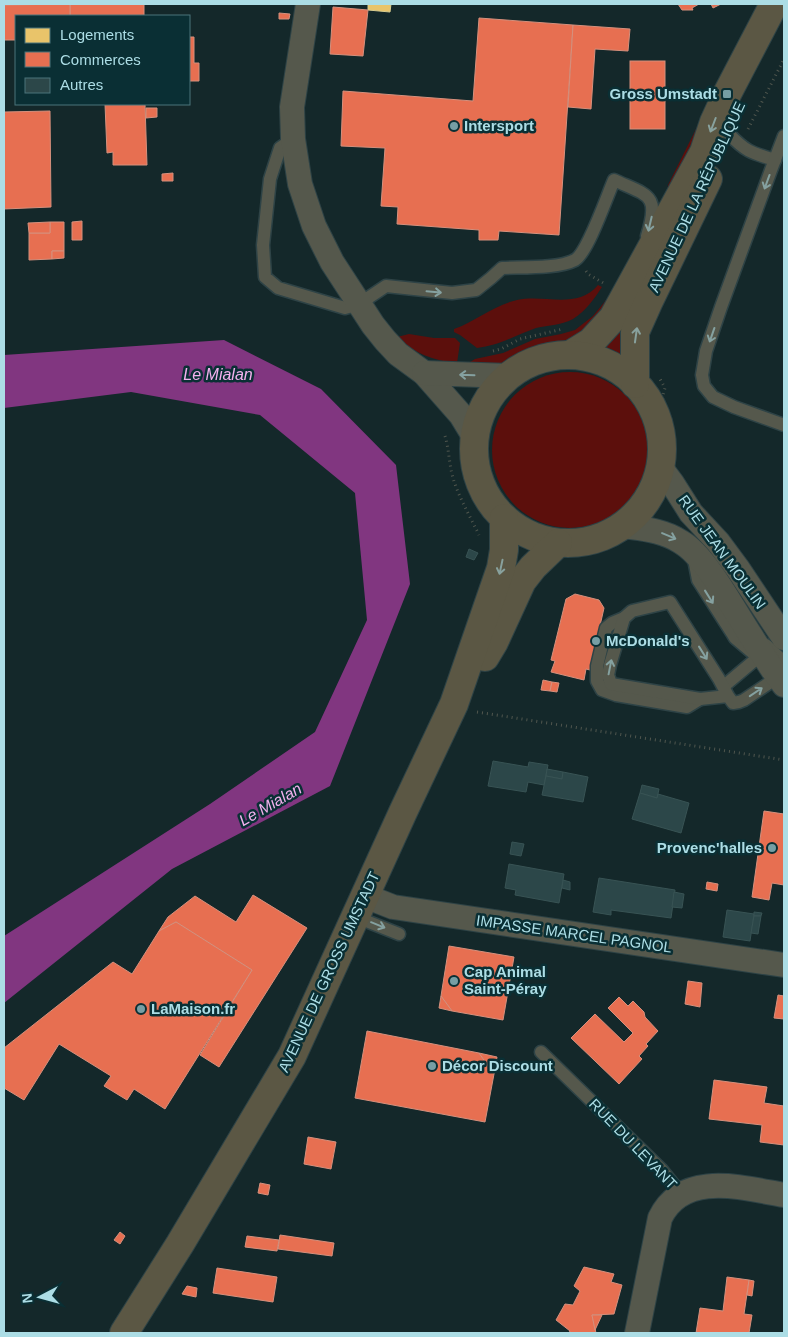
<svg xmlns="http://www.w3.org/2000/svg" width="788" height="1337" font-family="Helvetica,sans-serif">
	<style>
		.green { fill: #5c0f0c }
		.water { fill: #813680 }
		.homes { fill: #e9c46a; stroke: #d7cc8f }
		.shops { fill: #e76f51; stroke: #d5907d }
		.building { fill: #2c4749; stroke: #385354 }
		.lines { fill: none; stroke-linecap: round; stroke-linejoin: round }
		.service-casing { stroke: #2e4346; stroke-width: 15 }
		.minor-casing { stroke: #2e4346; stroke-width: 26 }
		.primary-casing { stroke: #2e4346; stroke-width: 30 }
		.path { stroke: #50564e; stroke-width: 3; stroke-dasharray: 1 4; stroke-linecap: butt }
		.service { stroke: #55584c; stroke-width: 12 }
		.minor { stroke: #55584c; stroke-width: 24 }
		.primary { stroke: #5b5744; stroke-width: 28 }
		.oneway { stroke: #88a19d }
		.oneway2 { stroke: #85a1a0 }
		.poi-dot { fill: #779ea4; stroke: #0a2f34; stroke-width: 2 }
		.labels { text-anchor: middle; stroke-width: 5; stroke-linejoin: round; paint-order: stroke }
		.poi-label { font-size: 15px; font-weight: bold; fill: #acdde5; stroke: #0a2f34; text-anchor: start }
		.street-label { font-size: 15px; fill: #acdde5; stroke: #0a2f34 }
		.water-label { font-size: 16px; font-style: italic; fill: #f3b1ee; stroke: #0a2f34 }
	</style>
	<rect width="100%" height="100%" fill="#14282a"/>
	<g class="green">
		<polygon points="714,93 719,96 667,195 668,185"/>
		<path d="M 598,285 L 602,287 C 594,299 586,311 573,319 C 562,325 549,325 536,328 C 516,335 498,346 477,348 L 460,335 L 454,332 L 454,329 C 476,321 494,305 517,300 C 545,294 577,310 598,285 Z"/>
		<polygon points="608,299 604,310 587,330 570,340 531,349 500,364 467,364 475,359 503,353 535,339 561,334 575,330 593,316 606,300"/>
		<polygon points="624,322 625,357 613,350 605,347 613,340"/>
		<path d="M 409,334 L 434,338 L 455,338 L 460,343 L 457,363 C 433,361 414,353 397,337 Z"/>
		<circle cx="570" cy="450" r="78"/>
	</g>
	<polygon class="water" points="224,340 321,389 396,465 410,584 330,786 172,869 4,1003 4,936 210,804 315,732 367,620 355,493 260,415 131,392 4,408 4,355"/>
	<polygon class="homes" points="368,4 391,4 390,12 368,10"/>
	<g class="shops">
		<rect x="70" y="4" width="74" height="12"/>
		<polygon points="70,4 70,16 16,16 16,40 4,40 4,5"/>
		<polygon points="678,4 699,4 692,8 693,10 682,10"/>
		<polygon points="711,4 721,4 713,8"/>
		<polygon points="333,7 368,10 363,56 330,54"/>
		<polygon points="279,13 290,14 289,19 279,19"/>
		<polygon points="479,18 573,25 559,235 499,231 498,240 479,240 479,230 397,224 398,207 381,206 385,148 341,146 343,91 473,101"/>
		<polygon points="573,25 630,29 628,51 595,49 591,109 568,107"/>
		<polygon points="189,37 194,37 194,63 199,63 199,81 189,81"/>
		<rect x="630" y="61" width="35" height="68"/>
		<polygon points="105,104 145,104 147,165 113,165 113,152 107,153"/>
		<polygon points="146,108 157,108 157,117 146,118"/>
		<polygon points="50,111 51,207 4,209 4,112"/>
		<polygon points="173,173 173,181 162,181 162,174"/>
		<polygon points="82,221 82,240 72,240 72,222"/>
		<polygon points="50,222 64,222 64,251 52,251 52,259 29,260 29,233 50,233"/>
		<polygon points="50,222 50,233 29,233 28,223"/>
		<polygon points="52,251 64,251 64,258 52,259"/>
		<polygon points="575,594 599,600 604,608 590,670 586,669 584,680 551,672 555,661 551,660 566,599"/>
		<polygon points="543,680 552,682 550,691 541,690"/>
		<polygon points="552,682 559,683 557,692 550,691"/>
		<polygon points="764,811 784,814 784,885 772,883 769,900 752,897"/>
		<polygon points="707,882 718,884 717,891 706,889"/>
		<polygon points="253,895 307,928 219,1067 200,1055 252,970 176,922 159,931 168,917 195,896 236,922"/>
		<polygon points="176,922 252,970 165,1109 134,1089 127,1100 104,1086 111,1076 59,1044 24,1100 4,1088 4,1048 113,962 132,974 159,931"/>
		<polygon points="449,946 514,957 503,1020 452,1011 441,996"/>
		<polygon points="688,981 702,983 700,1007 685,1004"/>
		<polygon points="778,995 784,996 784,1019 774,1018"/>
		<polygon points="441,996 452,1011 439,1008"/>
		<polygon points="619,997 628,1006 633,1001 644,1012 645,1017 658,1031 646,1044 648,1046 639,1056 642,1059 619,1084 571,1038 595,1014 624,1042 633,1033 608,1008"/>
		<polygon points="367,1031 479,1053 494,1074 485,1122 355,1098"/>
		<polygon points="479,1053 497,1057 494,1074"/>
		<polygon points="714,1080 767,1087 764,1103 784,1106 784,1145 760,1142 762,1125 709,1119"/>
		<polygon points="308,1137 336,1142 331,1169 304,1164"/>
		<polygon points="260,1183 270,1185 268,1195 258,1193"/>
		<polygon points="120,1232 125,1236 120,1244 114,1240"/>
		<polygon points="280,1235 334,1243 332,1256 278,1249"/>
		<polygon points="247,1236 279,1240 277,1251 245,1247"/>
		<polygon points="584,1267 614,1274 611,1282 622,1285 614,1314 592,1315 596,1333 569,1333 570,1331 556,1320 565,1304 573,1305 580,1291 574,1286"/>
		<polygon points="217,1268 277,1277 273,1302 213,1293"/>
		<polygon points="727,1277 749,1280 744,1314 752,1315 749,1333 696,1333 700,1308 723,1311"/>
		<polygon points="749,1280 754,1281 752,1296 747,1295"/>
		<polygon points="187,1286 197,1288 196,1297 182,1294"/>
		<polygon points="592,1315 602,1315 595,1330"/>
	</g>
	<g class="building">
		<polygon points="469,549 478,553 474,560 466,557"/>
		<polygon points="493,761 528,767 529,762 548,765 544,785 528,782 526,792 488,786"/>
		<polygon points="547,769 563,772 562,779 546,776"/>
		<polygon points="563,772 588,777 583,802 542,795 546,776 562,779"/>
		<polygon points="642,785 659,789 657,798 640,793"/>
		<polygon points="640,793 657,798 658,794 689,803 681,833 632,819"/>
		<polygon points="512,842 524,844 521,856 510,854"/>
		<polygon points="509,864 564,874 559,903 515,895 516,890 505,888"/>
		<polygon points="599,878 675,890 671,918 611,910 611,915 593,912"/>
		<polygon points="563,880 570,882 570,890 562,888"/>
		<polygon points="674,892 684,894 682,908 672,907"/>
		<polygon points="727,910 754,914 750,941 723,937"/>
		<polygon points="754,912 762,913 761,916 754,916"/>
		<polygon points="754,916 761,916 758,934 751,933"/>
	</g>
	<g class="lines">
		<g class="service-casing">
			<g id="service">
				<path d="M 729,134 C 746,152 752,153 775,160"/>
				<polyline points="784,136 771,170 721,307 706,351 702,375 704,386 713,397 734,407 784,425"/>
				<path d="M 293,139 L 280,148 L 270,179 L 263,245 L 265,277 L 278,288 L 345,308 L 359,304 L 386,286 L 452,293 L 476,290 L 491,278 L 502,268 C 521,267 558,269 575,260 C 588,252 607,196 614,180 C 649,196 660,194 647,236"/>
				<polyline points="694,559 698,580 732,633 735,638 754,654"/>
				<polyline points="624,618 612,623 606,628 597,666 597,681 602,690 616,695 687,707 700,699"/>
				<polyline points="766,645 784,662"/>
				<polyline points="724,686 762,654"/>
				<polyline points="728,696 700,699 611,684 608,675 610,665 624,618 632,611 670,602 719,679 728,696 733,703 739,702 744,700 778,677"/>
				<polyline points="356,917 399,934"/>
				<polyline points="541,1052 661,1169 681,1194"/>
			</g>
		</g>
		<g class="minor-casing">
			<g id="minor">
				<polyline points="308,4 292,107 293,139 300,184 314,226 332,262 373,325 385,340 398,354 424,373 461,415 475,438"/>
				<polyline points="424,373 509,376"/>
				<polyline points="660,467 672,483 691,513 718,542 738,569 784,638"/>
				<path d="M 622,526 C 643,529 663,530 681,542 C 702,554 725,594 738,615 C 749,633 761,652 773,670 L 784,685"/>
				<polyline points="365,896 393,907 784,965"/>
				<path d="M 637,1333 L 660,1218 C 683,1170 743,1188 784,1195"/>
			</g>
		</g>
		<g class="primary-casing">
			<g id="primary">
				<polyline points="570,355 591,342 613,318 704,152 714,122 727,94 774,4"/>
				<circle cx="568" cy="449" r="94"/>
				<polyline points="635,384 635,332 648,303 708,179"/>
				<polyline points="485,657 494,642 522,581 533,567 558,543"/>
				<polyline points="124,1333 180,1244 292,1056 403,812 454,704 501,568 504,550 504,518"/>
			</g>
		</g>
		<g class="path">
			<polyline points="748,129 784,59"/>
			<polyline points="586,271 588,274 605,284"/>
			<polyline points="493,351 501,349 520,339 563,329"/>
			<polyline points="656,418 665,388 660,379"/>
			<path d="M 445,436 C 449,449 449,464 453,478 C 459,498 470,516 479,535"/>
			<polyline points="477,712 784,760"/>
		</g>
		<use href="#service" class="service"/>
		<use href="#minor" class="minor"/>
		<use href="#primary" class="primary"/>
	</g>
	<defs><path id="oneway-shaft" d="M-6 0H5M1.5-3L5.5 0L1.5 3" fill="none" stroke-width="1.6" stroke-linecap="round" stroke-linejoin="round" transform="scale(1.25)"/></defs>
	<g class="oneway">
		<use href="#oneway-shaft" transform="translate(713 125) rotate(111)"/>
		<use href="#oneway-shaft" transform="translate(636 335) rotate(-82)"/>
		<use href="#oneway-shaft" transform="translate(501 567) rotate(102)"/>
	</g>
	<g class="oneway2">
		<use href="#oneway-shaft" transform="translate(767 182) rotate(110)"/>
		<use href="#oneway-shaft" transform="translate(650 224) rotate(103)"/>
		<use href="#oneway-shaft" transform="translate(434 292) rotate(5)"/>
		<use href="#oneway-shaft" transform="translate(712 335) rotate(109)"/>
		<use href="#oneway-shaft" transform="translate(467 375) rotate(-178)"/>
		<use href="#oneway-shaft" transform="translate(669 536) rotate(23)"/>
		<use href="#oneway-shaft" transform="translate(709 597) rotate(58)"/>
		<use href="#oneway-shaft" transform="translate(703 653) rotate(58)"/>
		<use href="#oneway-shaft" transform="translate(610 667) rotate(-79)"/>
		<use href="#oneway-shaft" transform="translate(756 692) rotate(-34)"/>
		<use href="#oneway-shaft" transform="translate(378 925) rotate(22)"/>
	</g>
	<g class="poi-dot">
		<rect x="722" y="89" width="10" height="10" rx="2.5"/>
		<circle cx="454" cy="126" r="5"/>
		<circle cx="596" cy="641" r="5"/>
		<circle cx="772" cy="848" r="5"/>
		<circle cx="454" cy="981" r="5"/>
		<circle cx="141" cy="1009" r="5"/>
		<circle cx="432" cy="1066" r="5"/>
	</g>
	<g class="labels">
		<g class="poi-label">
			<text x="717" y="99" text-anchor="end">Gross Umstadt</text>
			<text x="464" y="131">Intersport</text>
			<text x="606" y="646">McDonald's</text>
			<text x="762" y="853" text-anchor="end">Provenc'halles</text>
			<text x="464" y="977">Cap Animal<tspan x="464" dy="17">Saint-Péray</tspan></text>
			<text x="151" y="1014">LaMaison.fr</text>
			<text x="442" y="1071">Décor Discount</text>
		</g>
		<g class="street-label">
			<text transform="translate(697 197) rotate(-65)" y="5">AVENUE DE LA RÉPUBLIQUE</text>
			<text transform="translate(722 552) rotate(54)" y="5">RUE JEAN MOULIN</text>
			<text transform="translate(574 934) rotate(8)" y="5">IMPASSE MARCEL PAGNOL</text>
			<text transform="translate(329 972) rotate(-65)" y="5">AVENUE DE GROSS UMSTADT</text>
			<text transform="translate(633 1144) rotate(46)" y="5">RUE DU LEVANT</text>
		</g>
		<g class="water-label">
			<text x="218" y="380">Le Mialan</text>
			<text transform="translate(270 804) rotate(-30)" y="6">Le Mialan</text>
		</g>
	</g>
	<rect width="788" height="1337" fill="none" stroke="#acdde5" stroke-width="10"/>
	<rect x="15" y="15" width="175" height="90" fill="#0a2f34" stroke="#4b757b"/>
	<rect x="25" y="28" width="25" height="15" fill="#e9c46a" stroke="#4b757b"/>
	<text x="60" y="40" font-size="15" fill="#acdde5">Logements</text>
	<rect x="25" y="52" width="25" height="15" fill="#e76f51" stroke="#4b757b"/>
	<text x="60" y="65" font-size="15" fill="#acdde5">Commerces</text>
	<rect x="25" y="78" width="25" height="15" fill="#2c4749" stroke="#4b757b"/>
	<text x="60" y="90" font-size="15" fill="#acdde5">Autres</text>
	<g transform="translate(40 1297) rotate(264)" stroke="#0a2f34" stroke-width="4" paint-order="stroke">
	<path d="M0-4L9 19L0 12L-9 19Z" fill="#acdde5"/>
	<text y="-8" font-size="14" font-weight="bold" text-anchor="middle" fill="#acdde5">N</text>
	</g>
</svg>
